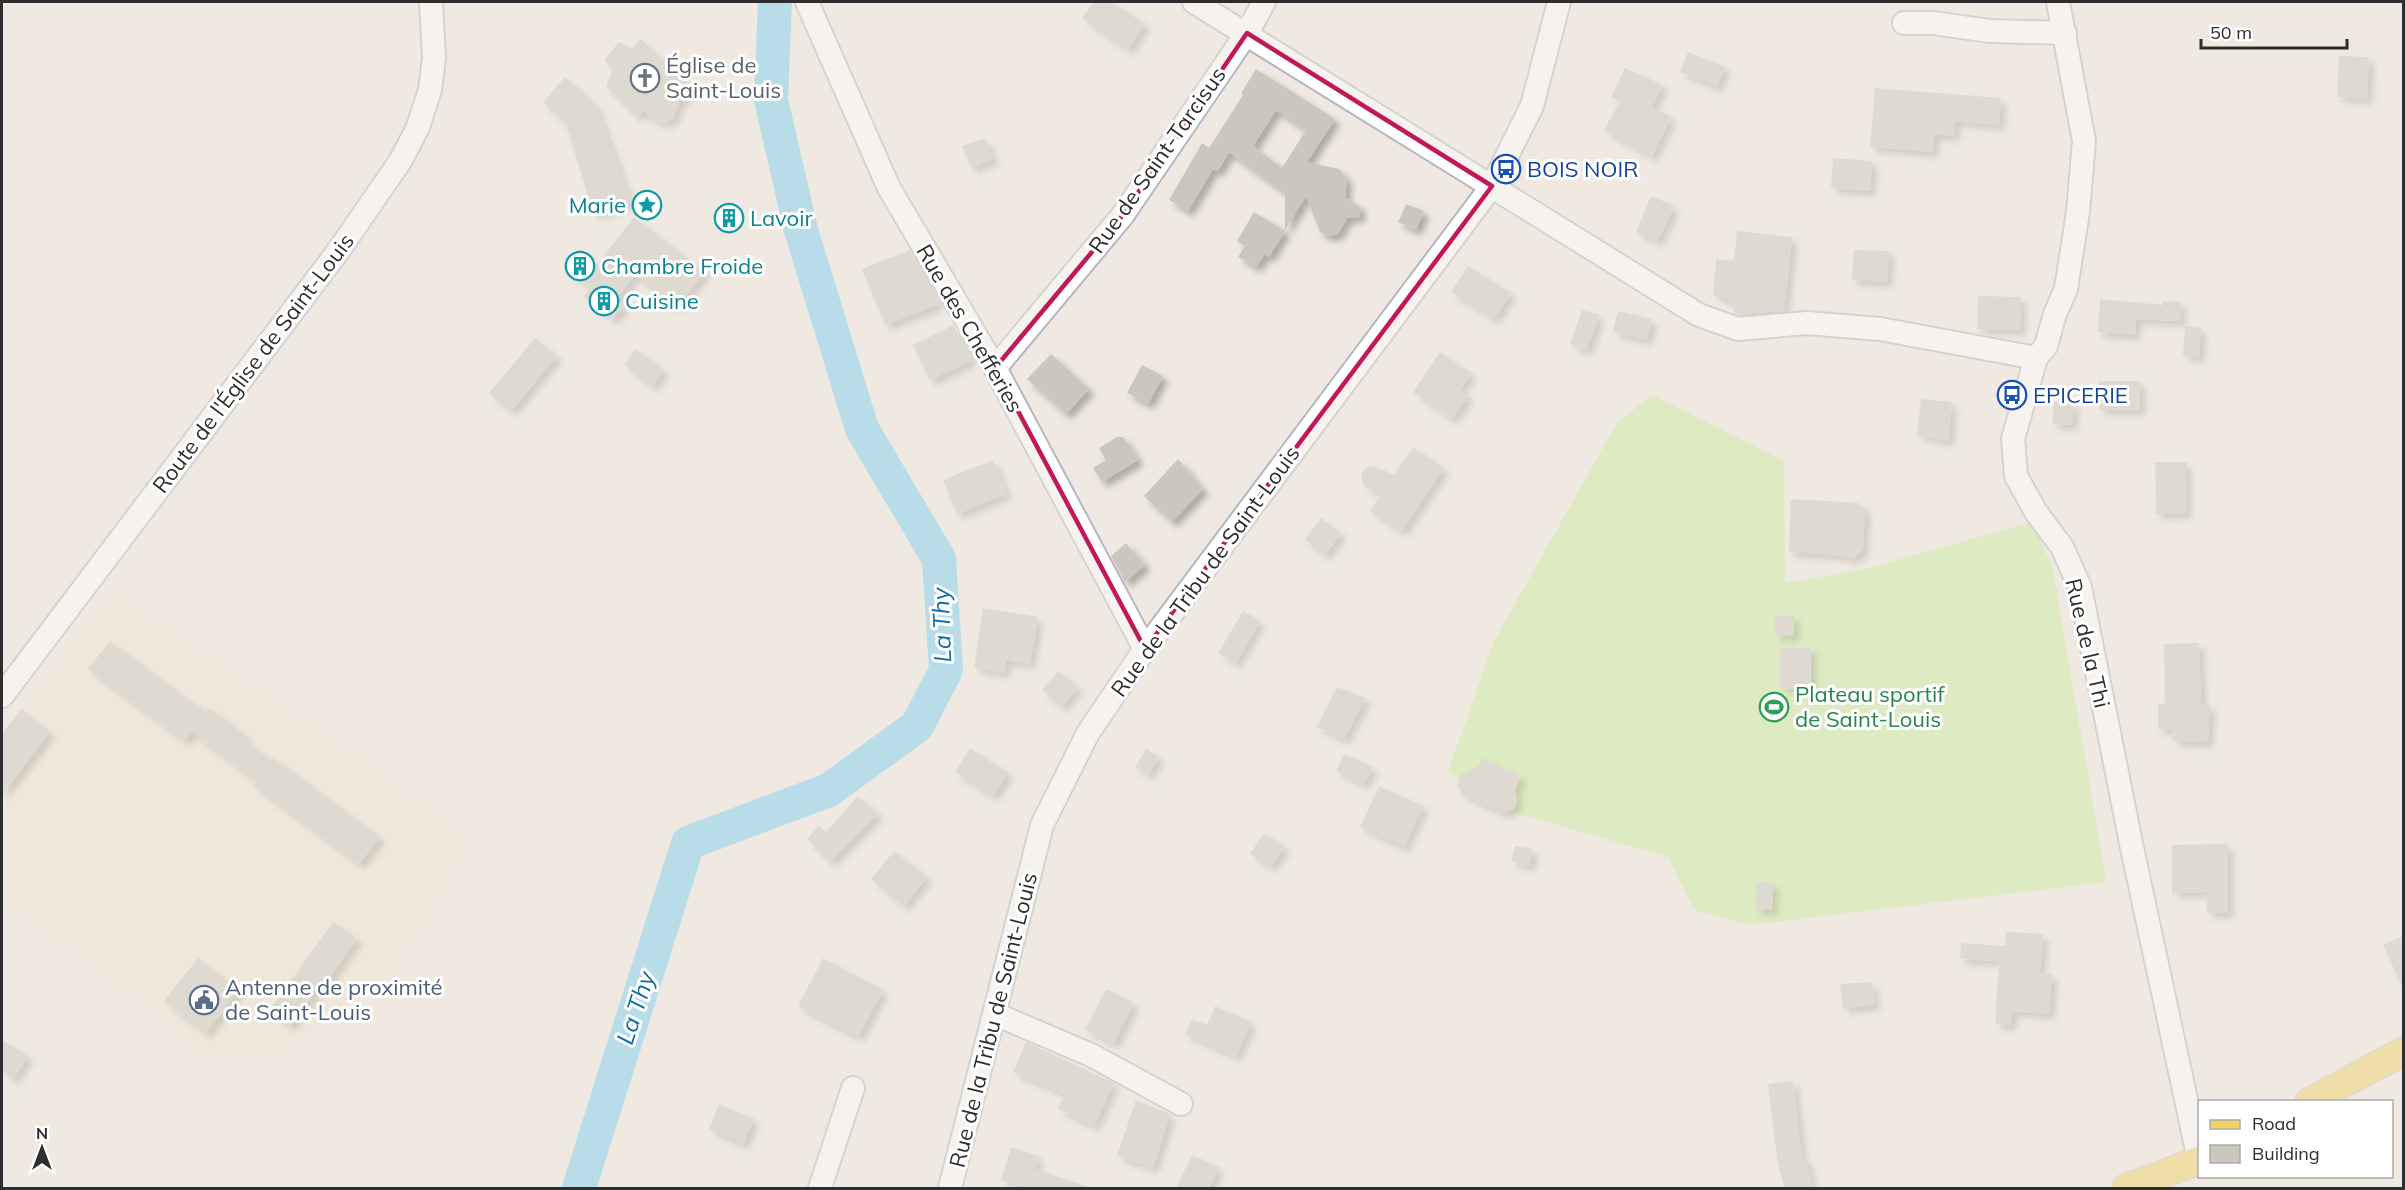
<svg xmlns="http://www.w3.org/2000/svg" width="2405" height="1190" font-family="Mulish,sans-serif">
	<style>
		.education { fill: #f0e6d1 }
		.pitch { fill: #c9ec9a }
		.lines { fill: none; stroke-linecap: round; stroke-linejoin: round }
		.river { stroke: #75cff0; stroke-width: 34 }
		.building { fill: #cbc7bf; fill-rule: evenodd; filter: url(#shadow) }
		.minor-casing { stroke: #b4b7c1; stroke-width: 26 }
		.major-casing { stroke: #c9c9c9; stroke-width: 30 }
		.minor { stroke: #fff; stroke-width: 22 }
		.major { stroke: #f2d163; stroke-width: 27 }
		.marked { fill: none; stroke: #c2185b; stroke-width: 4.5; stroke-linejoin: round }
		.labels { text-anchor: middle; stroke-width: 6; stroke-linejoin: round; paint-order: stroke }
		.worship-label { font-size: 22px; fill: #5b616d; stroke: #fff; text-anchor: start }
		.street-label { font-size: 22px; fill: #2e2e2e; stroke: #fff }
		.transit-label { font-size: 22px; fill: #164399; stroke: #fff; text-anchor: start }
		.culture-label { font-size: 22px; fill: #0d838f; stroke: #fff; text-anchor: start }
		.leisure-label { font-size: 22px; fill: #27864d; stroke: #fff; text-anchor: start }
		.service-label { font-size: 22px; fill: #4e5e75; stroke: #fff; text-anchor: start }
		.water-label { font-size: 24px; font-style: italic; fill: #0d6fa3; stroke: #fff }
	</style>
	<defs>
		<filter id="shadow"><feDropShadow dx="5.5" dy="5.5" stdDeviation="3" flood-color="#0004"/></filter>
	</defs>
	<rect width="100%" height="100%" fill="#efe9e1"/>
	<polygon class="education" points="112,590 475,838 390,974 270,1062 217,1063 2,896 2,733"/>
	<polygon class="pitch" points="1652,395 1784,461 1785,583 1865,569 2032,522 2053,568 2106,882 1748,925 1694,910 1668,857 1499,808 1448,772 1494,641 1617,423"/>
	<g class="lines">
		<polyline class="river" points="579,1188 688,843 829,790 917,726 946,670 939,559 862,429 801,230 771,100 775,2"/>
	</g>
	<g class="building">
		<polygon points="1094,2 1111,2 1145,24 1128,50 1082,18"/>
		<polygon points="640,38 692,89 679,103 673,118 666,123 655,121 644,111 637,117 606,86 613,70 604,60 619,42 633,49"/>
		<polygon points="1688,52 1725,67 1717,87 1680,72"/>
		<polygon points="2339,56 2369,57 2367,99 2337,97"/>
		<polygon points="1625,68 1663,85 1652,107 1671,117 1652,157 1604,130 1620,101 1611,97"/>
		<path d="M 1256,69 L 1335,119 L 1307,162 L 1339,169 L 1347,179 L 1345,198 L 1361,207 L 1359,217 L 1347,218 L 1338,234 L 1329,236 L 1320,232 L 1306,196 L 1285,230 L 1285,193 L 1229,152 L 1218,171 L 1213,169 L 1188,211 L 1169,200 L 1202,143 L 1209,148 L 1243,95 L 1241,93 ZM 1276,110 L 1306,130 L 1282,168 L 1253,146 Z"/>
		<polygon points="565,77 595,105 631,202 594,215 566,124 543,102"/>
		<polygon points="1875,88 2001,98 1999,125 1955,121 1954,136 1934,134 1933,152 1870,147"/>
		<polygon points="985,138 993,159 971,168 962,146"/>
		<polygon points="1833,158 1872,161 1870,191 1831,188"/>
		<polygon points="1651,196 1674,206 1658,241 1636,232"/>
		<polygon points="1406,204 1424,211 1416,230 1398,222"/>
		<polygon points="1254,212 1285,231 1269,257 1265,254 1256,267 1238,257 1245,246 1237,241"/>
		<polygon points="634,217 705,272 677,307 635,275 616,299 624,306 612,320 584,296 591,288 566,269 580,251 597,265"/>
		<polygon points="1737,231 1792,237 1784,311 1736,314 1734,313 1733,301 1713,295 1716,259 1734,261"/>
		<polygon points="910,250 939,304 885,325 862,269"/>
		<polygon points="1854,250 1889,251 1887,282 1852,280"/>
		<polygon points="1468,266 1511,293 1494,319 1451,292"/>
		<polygon points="1978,296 2021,297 2020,330 1977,329"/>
		<polygon points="2100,299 2163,305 2163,301 2181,302 2180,321 2136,319 2135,335 2098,332"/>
		<polygon points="1582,310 1599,315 1587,350 1570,344"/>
		<polygon points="1618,311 1652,319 1647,340 1613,332"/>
		<polygon points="954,325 971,361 930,380 913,345"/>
		<polygon points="2185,326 2201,328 2199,357 2183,356"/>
		<polygon points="535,338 557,356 511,411 489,393"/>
		<polygon points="636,349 664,370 652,386 624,365"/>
		<polygon points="1440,352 1471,373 1460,390 1468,396 1452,419 1413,392"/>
		<polygon points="1051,354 1089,389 1066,414 1027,379"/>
		<polygon points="1142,365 1163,376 1148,404 1127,393"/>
		<rect x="2099" y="381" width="41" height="29"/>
		<polygon points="1921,399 1952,402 1948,441 1917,435"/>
		<polygon points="2054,402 2074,403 2072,425 2052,424"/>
		<polygon points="1117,437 1123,437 1138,460 1102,482 1093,468 1106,460 1099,448"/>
		<polygon points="1413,447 1444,468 1402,531 1370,511 1381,495 1364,486 1361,474 1366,468 1373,466 1394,475"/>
		<polygon points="1178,459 1203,489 1172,522 1144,496"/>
		<polygon points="993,460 1006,494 957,514 943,480"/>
		<polygon points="2155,462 2186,462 2186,513 2156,514"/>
		<polygon points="1791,499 1858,503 1865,509 1863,547 1861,552 1853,559 1838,555 1789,552"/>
		<polygon points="1321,518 1341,533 1325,555 1305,540"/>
		<polygon points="1126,543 1145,565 1125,582 1111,556"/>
		<polygon points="983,608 1038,617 1030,664 1006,660 1004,673 974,668"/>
		<polygon points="1243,611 1260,621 1236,663 1218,653"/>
		<polygon points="1775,616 1794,616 1794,636 1775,635"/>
		<polygon points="110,641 205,712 208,707 246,736 243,739 272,761 274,758 380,837 359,864 253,785 257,781 192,732 185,741 88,669"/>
		<polygon points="2199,643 2201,705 2210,705 2208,742 2172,741 2173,730 2158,729 2158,704 2165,704 2164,644"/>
		<polygon points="1780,648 1811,648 1811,689 1780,688"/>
		<polygon points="1058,671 1078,687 1062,707 1042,690"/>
		<polygon points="1337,687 1366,698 1344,739 1317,727"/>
		<polygon points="21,709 50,732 2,795 2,734"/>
		<polygon points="970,748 1008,773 993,796 955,772"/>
		<polygon points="1146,749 1159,757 1148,775 1135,767"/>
		<polygon points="1344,754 1373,767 1364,784 1336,771"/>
		<polygon points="1482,758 1521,776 1515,790 1517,801 1514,809 1503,813 1462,794 1457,784 1461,774 1478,766"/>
		<polygon points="1379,786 1423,806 1404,847 1360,827"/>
		<polygon points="858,796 878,814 830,862 807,839 819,826 826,832"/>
		<polygon points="1264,833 1285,846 1271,867 1250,854"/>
		<polygon points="2228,844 2228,913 2207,913 2207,892 2172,893 2172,845"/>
		<polygon points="1515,846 1533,849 1529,866 1511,862"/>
		<polygon points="894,851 927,877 904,906 871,879"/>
		<polygon points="1757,882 1773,883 1772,910 1755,909"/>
		<polygon points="333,922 357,939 325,984 322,982 290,1026 269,1011"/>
		<polygon points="2006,932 2043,934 2040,973 2052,974 2049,1014 2012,1011 2011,1025 1995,1024 1999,961 1960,959 1961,943 2005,946"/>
		<polygon points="2403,936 2403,988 2383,945"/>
		<polygon points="198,958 239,990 206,1033 164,1001"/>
		<polygon points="823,958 883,990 858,1037 798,1006"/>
		<polygon points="1872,982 1875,1005 1843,1008 1840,984"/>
		<polygon points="1106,989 1134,1003 1113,1044 1085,1030"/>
		<polygon points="1215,1006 1251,1022 1236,1056 1185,1034 1192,1019 1207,1025"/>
		<polygon points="2,1040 28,1056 14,1079 2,1071"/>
		<polygon points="1026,1042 1114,1083 1094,1126 1058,1109 1065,1094 1013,1072"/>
		<polygon points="1793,1081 1802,1159 1806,1158 1812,1188 1784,1188 1777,1157 1768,1084"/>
		<polygon points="1136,1100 1170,1114 1153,1168 1117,1156"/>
		<polygon points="719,1104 754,1119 743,1144 709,1129"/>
		<polygon points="1011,1147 1039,1156 1035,1169 1085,1186 1085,1188 1027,1188 1001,1180"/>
		<polygon points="1192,1155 1219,1167 1209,1188 1176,1188"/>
	</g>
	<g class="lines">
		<g class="minor-casing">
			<g id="minor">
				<polyline points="807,2 889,188 995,368 1145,649"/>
				<polyline points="1194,2 1699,315 1738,329 1807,323 1880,329 2036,358"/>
				<polyline points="2058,2 2084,141 2078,212 2066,289 2055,314 2046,346 2036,358 2013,439 2016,476 2036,512 2062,547 2080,587 2132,848 2199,1160"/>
				<polyline points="1904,23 1933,23 1990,31 2065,33"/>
				<polyline points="995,368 1122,216 1247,33 1264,2"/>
				<polyline points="2,696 339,250 401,160 418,127 430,90 434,58 431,2"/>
				<polyline points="995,1014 1091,1055 1181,1104"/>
				<polyline points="820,1188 853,1088"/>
				<polyline points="950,1188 1042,825 1088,733 1145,649 1492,186 1532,106 1559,2"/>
			</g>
		</g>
		<g class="major-casing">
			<g id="major">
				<polyline points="2309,1102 2404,1051"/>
				<polyline points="2126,1188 2200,1160"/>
			</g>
		</g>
		<use href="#minor" class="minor"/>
		<use href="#major" class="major"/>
	</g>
	<path d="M0 0H2405V1190H0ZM 1247,33 L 1492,186 L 1145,649 L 995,368 L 1122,216 Z" fill="#efe9e1" fill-opacity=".55" fill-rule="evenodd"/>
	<path class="marked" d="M 1247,33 L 1492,186 L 1145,649 L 995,368 L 1122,216 Z"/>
	<defs>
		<g id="church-ring" transform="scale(1.5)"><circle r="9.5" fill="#fff" stroke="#6b7280" stroke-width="1.5"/><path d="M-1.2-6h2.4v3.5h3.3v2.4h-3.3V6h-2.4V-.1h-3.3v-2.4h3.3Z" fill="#6b7280"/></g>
		<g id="bus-ring" transform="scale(1.5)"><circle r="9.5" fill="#fff" stroke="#1a4fb4" stroke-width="1.5"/><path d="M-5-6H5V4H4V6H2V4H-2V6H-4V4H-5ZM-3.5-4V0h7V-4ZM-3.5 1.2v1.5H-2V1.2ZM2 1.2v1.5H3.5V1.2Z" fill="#1a4fb4"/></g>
		<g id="sight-ring" transform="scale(1.5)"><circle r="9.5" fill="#fff" stroke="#0f9aa8" stroke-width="1.5"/><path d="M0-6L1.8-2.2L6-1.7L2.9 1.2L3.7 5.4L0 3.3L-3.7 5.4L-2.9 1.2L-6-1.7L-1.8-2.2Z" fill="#0f9aa8"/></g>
		<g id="building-ring" transform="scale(1.5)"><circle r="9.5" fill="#fff" stroke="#0f9aa8" stroke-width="1.5"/><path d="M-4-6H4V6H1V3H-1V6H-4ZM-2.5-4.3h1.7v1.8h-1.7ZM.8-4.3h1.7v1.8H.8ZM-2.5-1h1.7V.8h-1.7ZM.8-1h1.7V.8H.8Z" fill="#0f9aa8"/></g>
		<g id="stadium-ring" transform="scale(1.5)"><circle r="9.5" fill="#fff" stroke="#2e9e5b" stroke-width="1.5"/><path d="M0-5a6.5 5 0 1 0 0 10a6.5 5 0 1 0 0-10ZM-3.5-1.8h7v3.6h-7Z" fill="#2e9e5b"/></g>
		<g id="civic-ring" transform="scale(1.5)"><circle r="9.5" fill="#fff" stroke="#5c6f8a" stroke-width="1.5"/><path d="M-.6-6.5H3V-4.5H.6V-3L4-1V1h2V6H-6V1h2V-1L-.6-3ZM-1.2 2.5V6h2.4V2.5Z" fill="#5c6f8a"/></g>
	</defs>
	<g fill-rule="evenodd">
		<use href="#church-ring" x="645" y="78"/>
		<use href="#bus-ring" x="1506" y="169"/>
		<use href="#sight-ring" x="647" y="205"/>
		<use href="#building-ring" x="729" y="218"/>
		<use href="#building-ring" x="580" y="266"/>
		<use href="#building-ring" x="604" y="301"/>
		<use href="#bus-ring" x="2012" y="395"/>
		<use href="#stadium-ring" x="1774" y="707"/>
		<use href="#civic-ring" x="204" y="1000"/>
	</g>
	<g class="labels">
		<g class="worship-label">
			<text x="666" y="73">Église de<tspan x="666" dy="25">Saint-Louis</tspan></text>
		</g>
		<g class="street-label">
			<text transform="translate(1157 160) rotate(-55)" y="8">Rue de Saint-Tarcisus</text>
			<text transform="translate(970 328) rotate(60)" y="8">Rue des Chefferies</text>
			<text transform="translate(253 363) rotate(-53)" y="8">Route de l'Église de Saint-Louis</text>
			<text transform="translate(1205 571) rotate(-54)" y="8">Rue de la Tribu de Saint-Louis</text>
			<text transform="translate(2088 643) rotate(77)" y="8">Rue de la Thi</text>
			<text transform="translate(993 1020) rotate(-76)" y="8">Rue de la Tribu de Saint-Louis</text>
		</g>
		<g class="transit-label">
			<text x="1527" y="177">BOIS NOIR</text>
			<text x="2033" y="403">EPICERIE</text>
		</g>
		<g class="culture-label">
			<text x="626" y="213" text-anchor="end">Marie</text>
			<text x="750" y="226">Lavoir</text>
			<text x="601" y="274">Chambre Froide</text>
			<text x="625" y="309">Cuisine</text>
		</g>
		<g class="leisure-label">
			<text x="1795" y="702">Plateau sportif<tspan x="1795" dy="25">de Saint-Louis</tspan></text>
		</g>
		<g class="service-label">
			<text x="225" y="995">Antenne de proximité<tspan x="225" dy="25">de Saint-Louis</tspan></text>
		</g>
		<g class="water-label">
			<text transform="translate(942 625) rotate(-92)" y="8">La Thy</text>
			<text transform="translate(636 1008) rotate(-72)" y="8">La Thy</text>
		</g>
	</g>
	<rect width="2405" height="1190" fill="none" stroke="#2e2e2e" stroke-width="6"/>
	<rect x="2198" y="1100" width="195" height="78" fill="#ffffff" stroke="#ababab" stroke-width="1.5"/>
	<rect x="2210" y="1120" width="30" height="9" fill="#f2d163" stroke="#ababab" stroke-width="1.5"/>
	<text x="2252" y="1130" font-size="18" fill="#2e2e2e">Road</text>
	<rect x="2210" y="1145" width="30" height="18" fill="#cbc7bf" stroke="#ababab" stroke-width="1.5"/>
	<text x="2252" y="1160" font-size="18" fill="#2e2e2e">Building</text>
	<g transform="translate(42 1148)" stroke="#ffffff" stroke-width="4.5" paint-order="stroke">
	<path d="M0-4.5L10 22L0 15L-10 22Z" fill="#2e2e2e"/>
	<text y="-9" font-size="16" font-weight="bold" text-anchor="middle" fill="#2e2e2e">N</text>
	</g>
	<path d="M2201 39v9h146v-9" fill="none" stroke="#2e2e2e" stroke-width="3"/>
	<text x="2210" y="39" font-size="18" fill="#2e2e2e" stroke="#ffffff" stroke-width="4.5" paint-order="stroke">50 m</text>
</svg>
